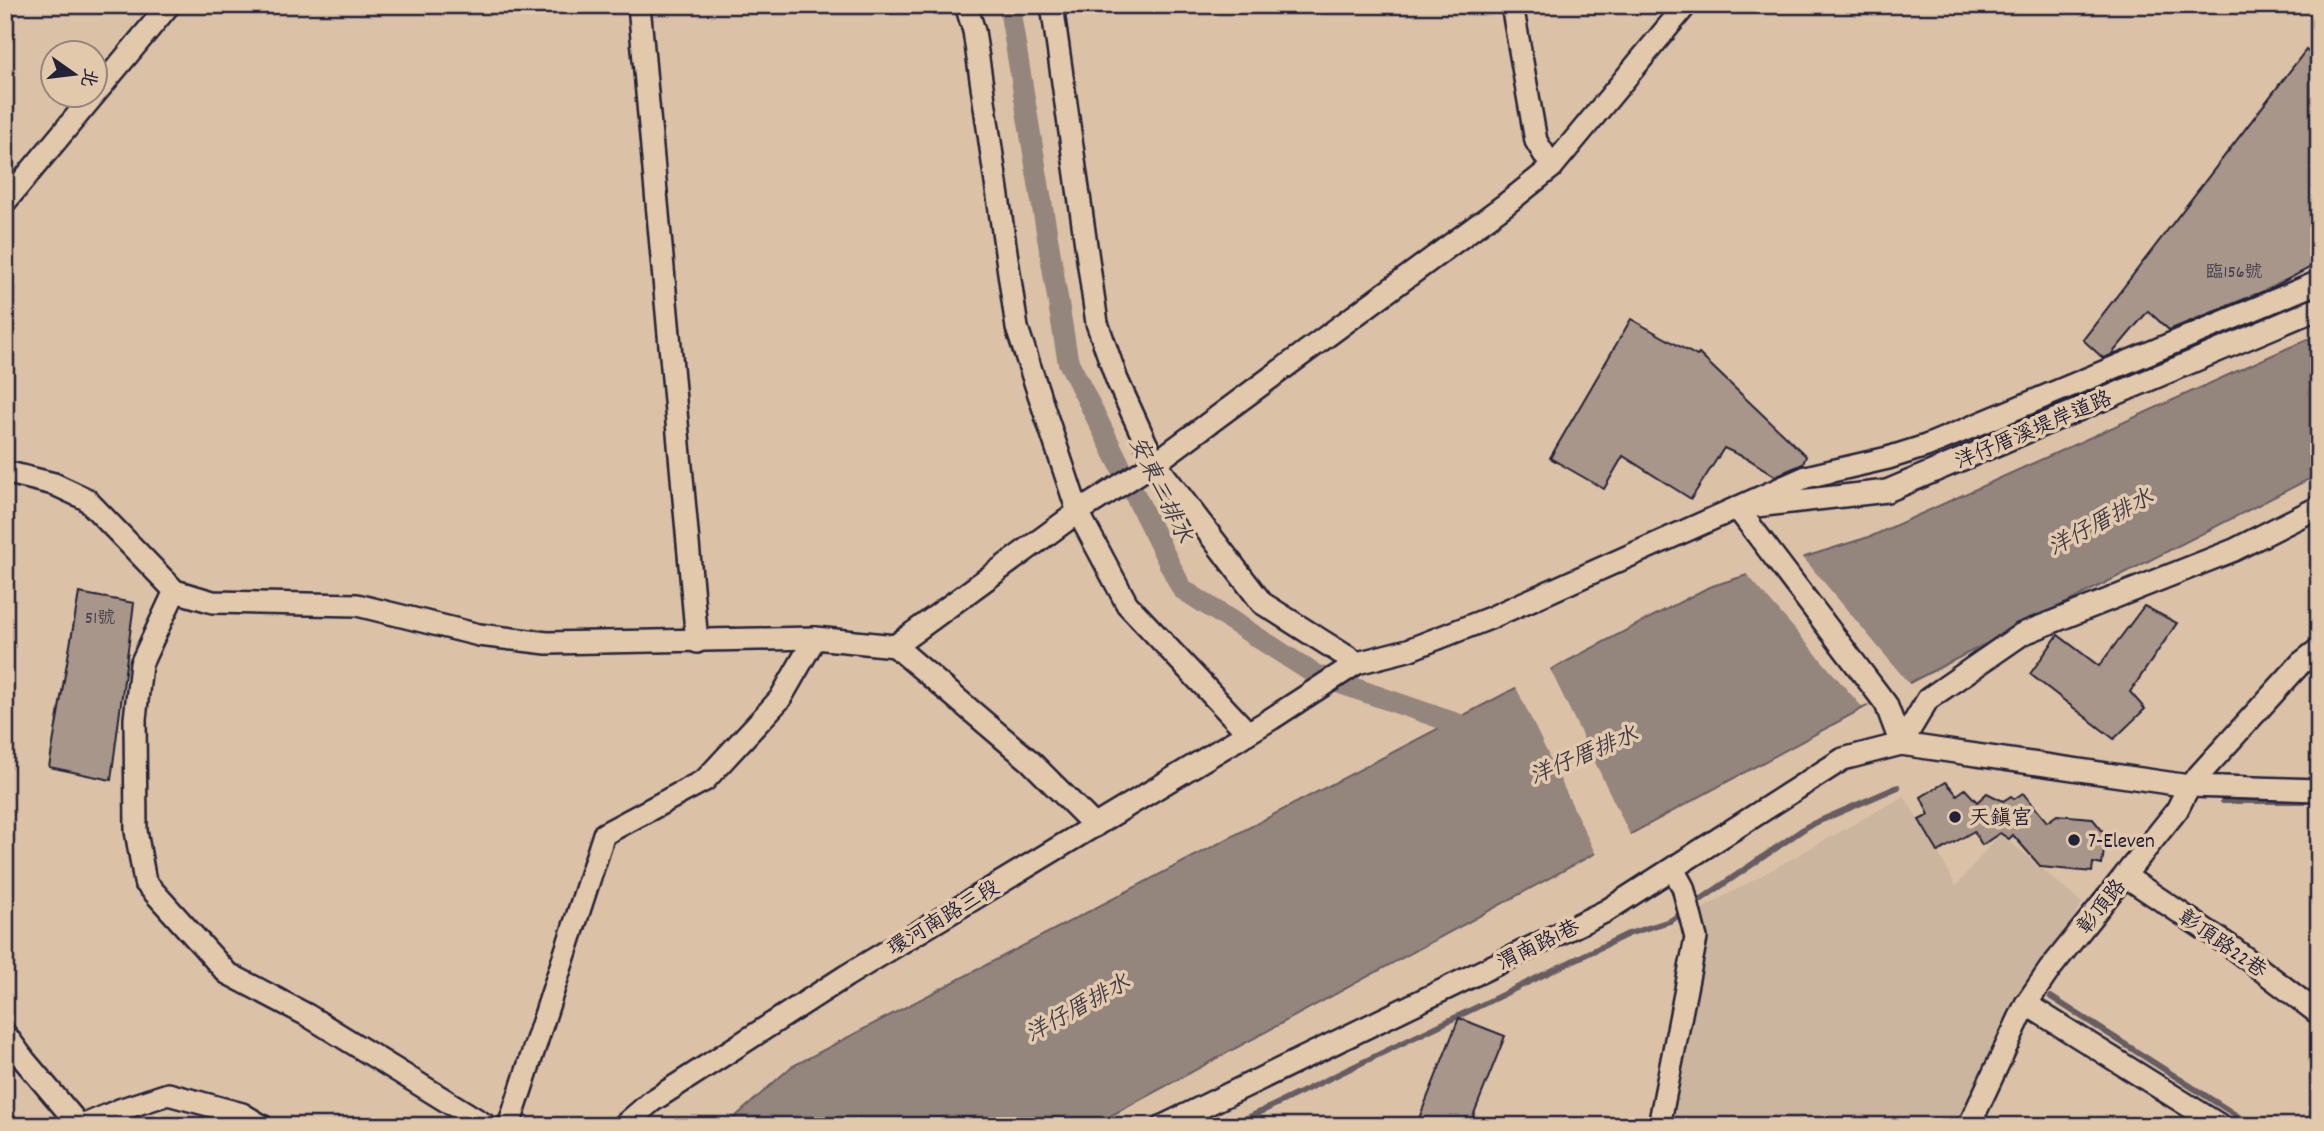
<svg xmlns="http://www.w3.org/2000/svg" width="2324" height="1131" font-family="Dekko,'LXGW WenKai TC',sans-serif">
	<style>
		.built { fill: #cbb59e }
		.water { fill: #94857d; stroke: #665d63; stroke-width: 2 }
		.pier { fill: #dbc2a7 }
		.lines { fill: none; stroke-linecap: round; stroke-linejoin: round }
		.stream { stroke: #665d63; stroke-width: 6 }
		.canal { stroke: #94857d; stroke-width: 21 }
		.building { fill: #a79689; stroke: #22223b; stroke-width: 2 }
		.minor-casing { stroke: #22223b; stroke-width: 26 }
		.minor { stroke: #e3c9ab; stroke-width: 21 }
		.poi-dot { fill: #22223b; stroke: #e3c9ab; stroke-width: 2.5 }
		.labels { text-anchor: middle; stroke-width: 7; stroke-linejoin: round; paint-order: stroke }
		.number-label { font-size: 18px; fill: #433f4e }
		.street-label { font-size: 21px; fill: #22223b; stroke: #e3c9ab }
		.poi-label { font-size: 21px; fill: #22223b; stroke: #e3c9ab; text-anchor: start }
		.water-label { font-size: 23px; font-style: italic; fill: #3e3b4c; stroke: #e3c9ab }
	</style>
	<rect width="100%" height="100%" fill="#dbc2a7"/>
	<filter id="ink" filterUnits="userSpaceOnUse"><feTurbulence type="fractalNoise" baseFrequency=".0143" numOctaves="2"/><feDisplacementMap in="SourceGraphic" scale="14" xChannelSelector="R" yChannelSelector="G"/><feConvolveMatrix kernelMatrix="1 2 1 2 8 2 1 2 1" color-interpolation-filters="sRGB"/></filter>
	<g filter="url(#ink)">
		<polygon class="built" points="1904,796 1938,852 1956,886 2000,833 2082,903 2026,1004 1969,1126 1663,1126 1696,912"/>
		<polygon class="water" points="2319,334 2319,474 1915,680 1092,1126 725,1126 791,1067 1709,587 1872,536"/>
		<g class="pier">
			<polygon points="1801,555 1911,686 1887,699 1862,707 1745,572"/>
			<polygon points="1549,667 1632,839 1597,857 1515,685"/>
		</g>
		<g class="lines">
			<g class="stream">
				<polyline points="2223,801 2319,801"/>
				<polyline points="1693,905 1808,826 1898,787"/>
				<polyline points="2051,997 2253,1126"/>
				<polyline points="1231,1126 1628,934 1670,921 1684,912"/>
			</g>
			<polyline class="canal" points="1009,5 1068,361 1182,589 1316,675 1478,731"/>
		</g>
		<g class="building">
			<polygon points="2306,50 2319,61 2319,263 2269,289 2169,330 2148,311 2111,355 2103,358 2083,340"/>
			<polygon points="1631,319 1697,356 1699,354 1806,456 1803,464 1775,476 1750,460 1724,448 1691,499 1623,456 1604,489 1550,458"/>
			<polygon points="79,593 134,603 111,780 49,767"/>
			<polygon points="2144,606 2177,623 2130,692 2145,709 2114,739 2030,674 2058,635 2099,666"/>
			<polygon points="1946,782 1957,795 1965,789 1977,802 1987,793 2003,801 2011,796 2014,799 2023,793 2047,822 2057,815 2092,818 2106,835 2102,865 2093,863 2092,872 2041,867 2013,835 2009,839 2000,833 1982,845 1974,831 1938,852 1919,820 1929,815 1921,797"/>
			<polygon points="1459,1018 1505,1036 1469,1126 1416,1126"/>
		</g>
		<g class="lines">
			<g class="minor-casing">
				<g id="minor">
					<polyline points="639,5 697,642"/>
					<polyline points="966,5 974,31 1017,328 1078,512 1127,604 1247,732"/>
					<polyline points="1052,5 1097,323 1117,380 1155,463 1262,603 1357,663"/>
					<polyline points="1512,5 1536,141 1552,167"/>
					<polyline points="5,202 169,5"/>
					<polyline points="5,472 54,484 86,499 175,591 213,602 357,605 479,635 547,643 815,638 895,646 1030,761 1095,826"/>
					<polyline points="1756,506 1887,491 2319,308"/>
					<polyline points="1737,508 1886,704 1901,744"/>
					<polyline points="175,591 141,664 135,719 136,831 145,882 227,973 307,1015 487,1126"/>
					<polyline points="895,646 1078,512 1155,463 1506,204 1552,167 1686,5"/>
					<polyline points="1901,744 1928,699 2022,634 2234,550 2319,507"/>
					<polyline points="2125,876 2230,946 2319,1014"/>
					<polyline points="2026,1004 2221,1126"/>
					<polyline points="5,1034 25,1061 80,1126"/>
					<polyline points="82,1126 122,1109 168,1094 242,1114 262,1126"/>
					<polyline points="509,1126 604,834 705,780 780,699 815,638"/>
					<polyline points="623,1126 652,1101 846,976 1271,719 1357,663 1408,650 1490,618 1806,477 1888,458 1926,446 2319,282"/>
					<polyline points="1163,1126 1606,911 1843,759 1901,744 2189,786 2319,790"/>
					<polyline points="1659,1126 1696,938 1683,887 1673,869"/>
					<polyline points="1969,1126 2026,1004 2050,969 2177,810 2189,786 2301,663 2319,649"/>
				</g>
			</g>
			<use href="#minor" class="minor"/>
		</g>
	</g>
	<g class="poi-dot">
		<circle cx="1955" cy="817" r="7"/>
		<circle cx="2074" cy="840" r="7"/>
	</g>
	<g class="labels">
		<g class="number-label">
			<text x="2234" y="277">臨156號</text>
			<text x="100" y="623">51號</text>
		</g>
		<g class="street-label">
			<text transform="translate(2033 429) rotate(-23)" y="7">洋仔厝溪堤岸道路</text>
			<text transform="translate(2101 906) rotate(-51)" y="7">彰頂路</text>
			<text transform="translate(943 917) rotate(-31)" y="7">環河南路三段</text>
			<text transform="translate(2223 943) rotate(35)" y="7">彰頂路22巷</text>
			<text transform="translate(1538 944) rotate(-26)" y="7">渭南路1巷</text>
		</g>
		<g class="poi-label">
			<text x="1969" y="824">天鎮宮</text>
			<text x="2088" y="847">7-Eleven</text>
		</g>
		<g class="water-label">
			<text transform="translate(1162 489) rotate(64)" y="8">安東二排水</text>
			<text transform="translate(2100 521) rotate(-28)" y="8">洋仔厝排水</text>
			<text transform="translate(1583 754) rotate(-23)" y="8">洋仔厝排水</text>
			<text transform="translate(1077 1007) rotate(-29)" y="8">洋仔厝排水</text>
		</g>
	</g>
	<rect width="2324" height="1131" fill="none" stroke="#e3c9ab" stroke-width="28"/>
	<rect x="14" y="14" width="2296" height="1103" fill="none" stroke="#22223b" stroke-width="2.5" filter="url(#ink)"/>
	<g transform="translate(74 74) rotate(104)"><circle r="33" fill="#e3c9ab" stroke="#96867e" stroke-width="2"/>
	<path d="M0-5L12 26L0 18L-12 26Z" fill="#22223b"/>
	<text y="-10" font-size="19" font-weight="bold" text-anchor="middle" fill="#22223b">北</text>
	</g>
</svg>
